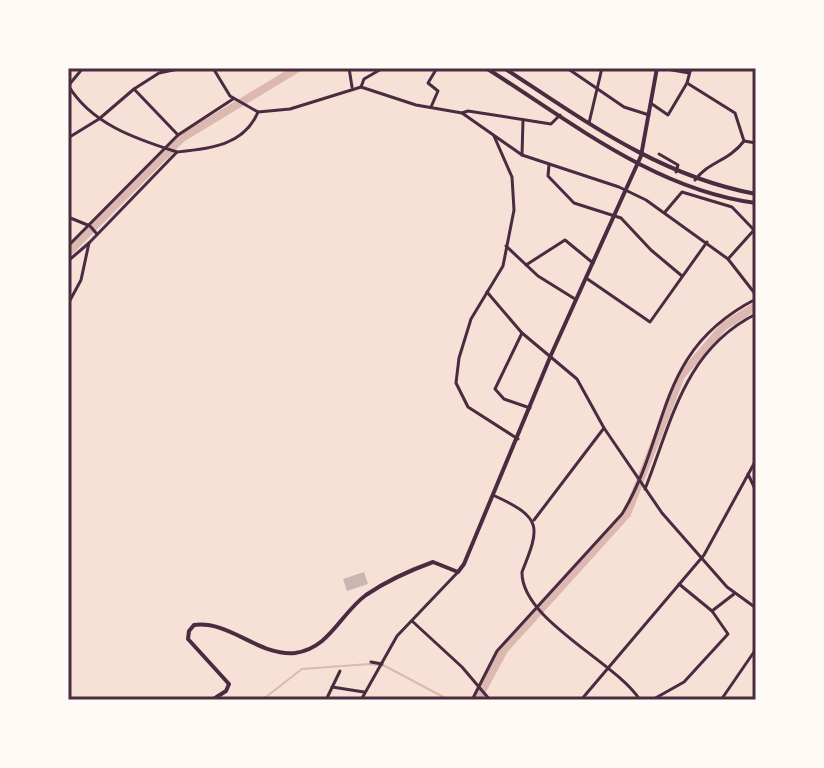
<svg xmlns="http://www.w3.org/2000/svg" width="824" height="768" font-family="Roboto,sans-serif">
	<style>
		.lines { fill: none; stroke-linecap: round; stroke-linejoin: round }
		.stream { stroke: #dcb8b0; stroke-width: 2 }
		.river { stroke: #dcb8b0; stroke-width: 8 }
		.building { fill: #ccb4b1 }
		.minor { stroke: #4a2c40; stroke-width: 3 }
		.tertiary { stroke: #4a2c40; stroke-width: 3 }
		.secondary { stroke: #4a2c40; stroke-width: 4 }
		.primary { stroke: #4a2c40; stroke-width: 4 }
		.neatline { fill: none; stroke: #4a2c40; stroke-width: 3 }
	</style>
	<rect width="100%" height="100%" fill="#f7e1d7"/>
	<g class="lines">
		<polyline class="stream" points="262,700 302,669 369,664 385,666 449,700"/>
		<g class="river">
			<polyline points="68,253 182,138 298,68"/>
			<polyline points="477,700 504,650 627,514 681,376 724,326 756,306"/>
		</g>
	</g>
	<polygon class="building" points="364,572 368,584 347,591 343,579"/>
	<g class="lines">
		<g class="minor">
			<polyline points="199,68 201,68"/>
			<polyline points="349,68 352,87"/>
			<polyline points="567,68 624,107 649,115"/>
			<polyline points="661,68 689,73"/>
			<path d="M 687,83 L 735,113 L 744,141 C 729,161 708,162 695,180"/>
			<path d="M 68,85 C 91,124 136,139 177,152"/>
			<polyline points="68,86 83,68"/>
			<polyline points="361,87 364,79 383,68"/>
			<polyline points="134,89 159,73 183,68"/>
			<polyline points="652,104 668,115 687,83 691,68"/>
			<polyline points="431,107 438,91 428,83 437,68"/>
			<polyline points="462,113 468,111 551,124 560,115"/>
			<polyline points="589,123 602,68"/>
			<polyline points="178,135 233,99"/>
			<polyline points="494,136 512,177 514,210 503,266 471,319 459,358 456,383 468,407 518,439"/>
			<polyline points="68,138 99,119 134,89 178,135 68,246"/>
			<polyline points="744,141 756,143"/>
			<polyline points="659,154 678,165 676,172"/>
			<polyline points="522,155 523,120"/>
			<polyline points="549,165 548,176 574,203 621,218 651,250 682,276"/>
			<polyline points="68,168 68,174"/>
			<polyline points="665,212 682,192 732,207 754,230 728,259"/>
			<polyline points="68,217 90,226 97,234"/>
			<polyline points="506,246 538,276 575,299"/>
			<polyline points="68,261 89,243"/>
			<polyline points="526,265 565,240 593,263"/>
			<polyline points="586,278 650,322 707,242"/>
			<polyline points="487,292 522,333 577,379 604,428 662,513 727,587 756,608"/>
			<path d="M 68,304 L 81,280 L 89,243 L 177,152 C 208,149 244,146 258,112"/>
			<polyline points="522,333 495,389 504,399 530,408"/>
			<polyline points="748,474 756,491"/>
			<path d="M 645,489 C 672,421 684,350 756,314"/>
			<path d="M 495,496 C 543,518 540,527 522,572 C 521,620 616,662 640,700"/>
			<polyline points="534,520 604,428"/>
			<polyline points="712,611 734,594"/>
			<polyline points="412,621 462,667 490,700"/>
			<polyline points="371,662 382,664"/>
			<polyline points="332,687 364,692"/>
			<polyline points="326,700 340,671"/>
			<polyline points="361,700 397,636 458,572"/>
			<path d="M 472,700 L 497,651 L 622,514 C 671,434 654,351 756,299"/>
			<polyline points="581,700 704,555 756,460"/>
			<polyline points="652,700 684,682 728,634 712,611 679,584"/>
			<polyline points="721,700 756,649"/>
		</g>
		<polyline class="tertiary" points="213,68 230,96 258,112 290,109 361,87 416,105 462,113 522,155 619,187 646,200 728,259 756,295"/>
		<path class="secondary" d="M 212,700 L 226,691 L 229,684 L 188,639 L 189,631 L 194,625 C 229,620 260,657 295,653 C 330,648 340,614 366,595 C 385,582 411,570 433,562 L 458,572 L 464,564 L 551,355 L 641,156 L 657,68"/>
		<g class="primary">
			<path d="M 486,68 C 570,121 655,190 756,203"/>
			<path d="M 504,68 C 585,121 659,176 756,194"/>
		</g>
	</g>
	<rect width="824" height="768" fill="none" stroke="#fffaf5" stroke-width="140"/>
	<rect x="70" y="70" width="684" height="628" class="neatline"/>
</svg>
